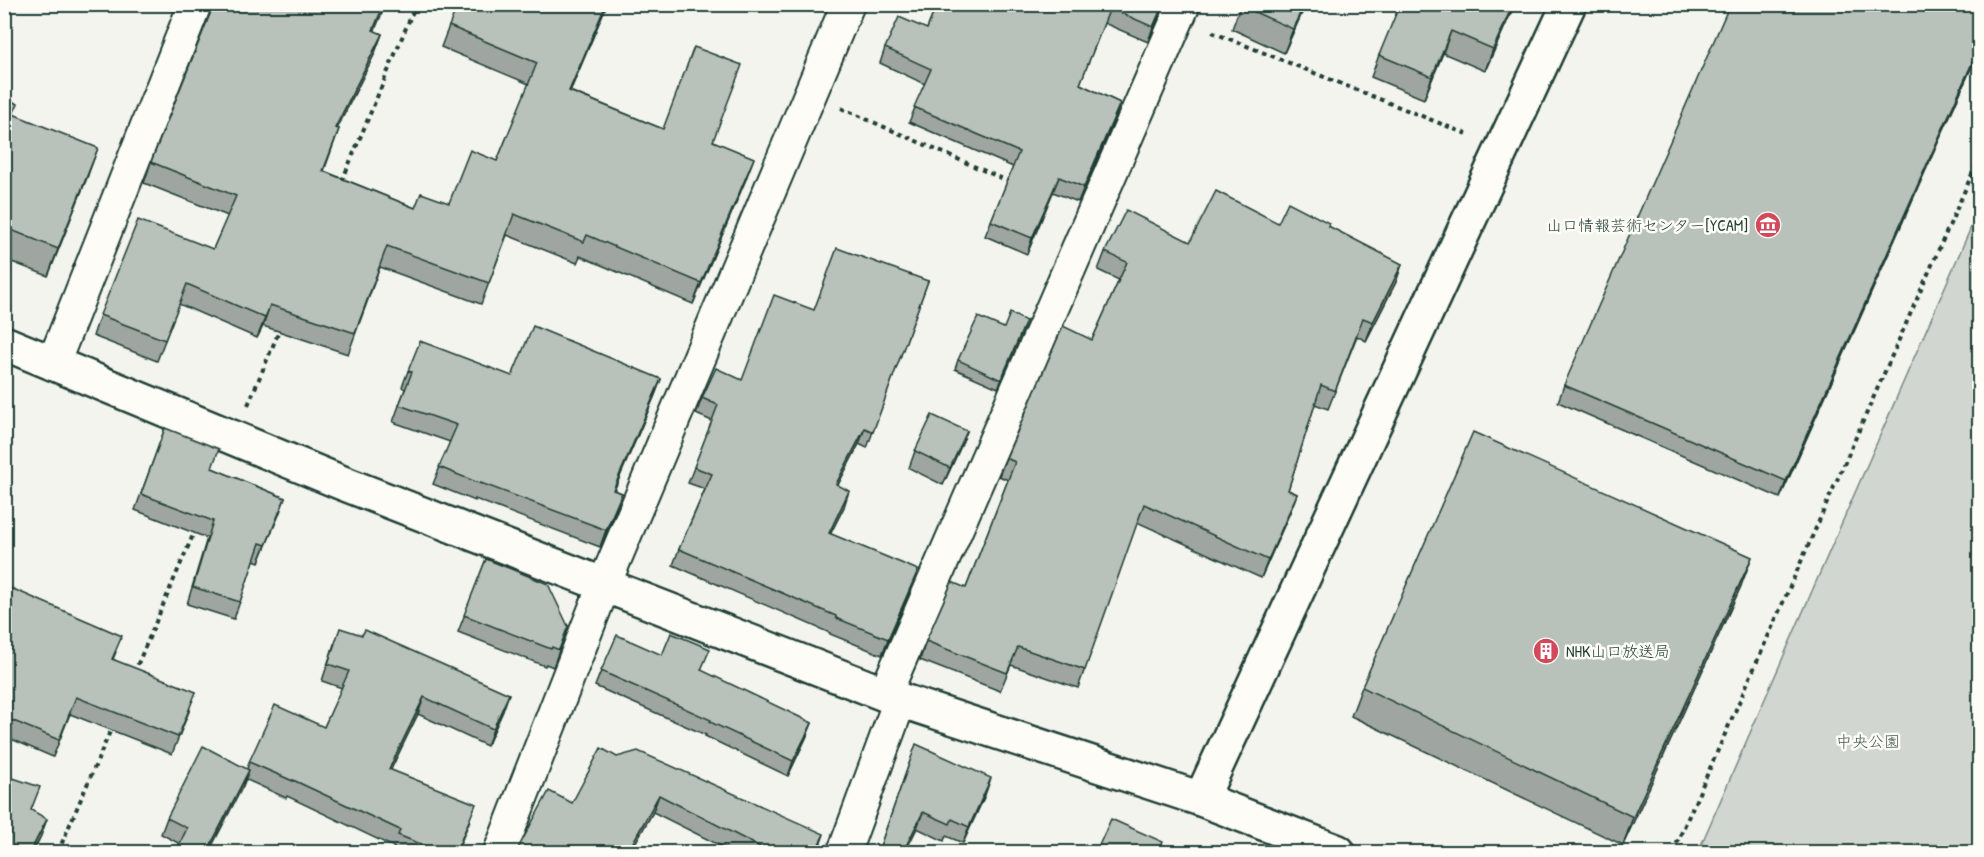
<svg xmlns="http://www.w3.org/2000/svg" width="1984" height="857" font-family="'Patrick Hand','Klee One',sans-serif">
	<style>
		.green { fill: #d1d6d1; stroke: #788a82; stroke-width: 1.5 }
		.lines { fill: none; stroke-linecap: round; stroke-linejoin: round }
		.street-casing { stroke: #1f3d34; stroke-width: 36 }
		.secondary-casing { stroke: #1f3d34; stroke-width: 38 }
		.path { stroke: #1f3d34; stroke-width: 4; stroke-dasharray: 4.5 4.5; stroke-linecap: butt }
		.street { stroke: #fdfcf7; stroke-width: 32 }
		.secondary { stroke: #fdfcf7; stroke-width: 33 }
		.wall { fill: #9fa6a1; stroke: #1f3d34; stroke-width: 1.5 }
		.shaded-wall { fill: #828783; stroke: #1f3d34; stroke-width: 1.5 }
		.building { fill: #b9c1bb; stroke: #1f3d34; stroke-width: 1.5 }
		.labels { text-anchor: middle; stroke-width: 5; stroke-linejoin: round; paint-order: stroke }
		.poi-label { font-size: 16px; fill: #1f3d34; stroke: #fdfcf7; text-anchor: end }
		.park-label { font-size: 16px; fill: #435c53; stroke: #fdfcf7 }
	</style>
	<rect width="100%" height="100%" fill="#f4f4ef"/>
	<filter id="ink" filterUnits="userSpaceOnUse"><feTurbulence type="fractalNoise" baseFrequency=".0167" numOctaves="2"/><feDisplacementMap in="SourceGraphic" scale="12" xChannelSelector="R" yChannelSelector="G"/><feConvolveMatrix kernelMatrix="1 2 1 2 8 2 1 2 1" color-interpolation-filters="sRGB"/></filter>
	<g filter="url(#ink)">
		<polygon class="green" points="1979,209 1979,852 1698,852"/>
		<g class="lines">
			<g class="street-casing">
				<g id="street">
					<polyline points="53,364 195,4"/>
					<polyline points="885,694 1184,4"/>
					<polyline points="500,852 604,585 848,4"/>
					<polyline points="844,852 900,700"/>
				</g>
			</g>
			<g class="secondary-casing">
				<g id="secondary">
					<polyline points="4,343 340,482 900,700 1201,799 1338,852"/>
					<polyline points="1201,799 1569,4"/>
				</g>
			</g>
			<g class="path">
				<polyline points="1212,32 1469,135"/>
				<polyline points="841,108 1010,182"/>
				<polyline points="342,181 416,4"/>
				<polyline points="248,405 280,329"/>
				<polyline points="134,673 196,528"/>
				<polyline points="58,852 112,727"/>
				<polyline points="1673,852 1980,156"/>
			</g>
			<use href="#street" class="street"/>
			<use href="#secondary" class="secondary"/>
		</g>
		<g class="wall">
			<polygon points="607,4 570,91 663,129 714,141 746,179 693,304 580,256 577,263 507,235 481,304 380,267 348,354 263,326 257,338 179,304 157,361 93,336 100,315 213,249 228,216 144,183 151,162 374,31 382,34 374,55 337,129 339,129 324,171 415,208 449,203 497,161 529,84 441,47 449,26"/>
			<polygon points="937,4 1164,4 1148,42 1104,23 1080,84 1120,103 1115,118 1078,202 1053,192 1027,254 985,236 1013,167 909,122 925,84 880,63 885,48 927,29"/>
			<polygon points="1241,4 1306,4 1284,53 1232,29"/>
			<polygon points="1515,4 1485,71 1443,53 1424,99 1371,77 1379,55"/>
			<polygon points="1980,4 1980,48 1780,498 1558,402 1564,385"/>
			<polygon points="4,98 14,114 88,175 48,276 4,259"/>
			<polygon points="1278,223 1328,226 1402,264 1396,282 1366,341 1357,336 1328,409 1315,404 1288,490 1297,494 1290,512 1261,578 1137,522 1078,688 1011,665 1000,691 920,660 926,641 966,588 1008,480 999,476 1006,458 1092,340 1119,280 1098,270 1105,252 1190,242"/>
			<polygon points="928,281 867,448 859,444 838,485 844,507 830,534 912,586 882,655 830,634 830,633 673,565 679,549 705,489 688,483 712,421 696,414 702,398 742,380 814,310"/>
			<polygon points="1026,321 998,388 955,369 958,360 1004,328"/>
			<polygon points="408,371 512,376 661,379 655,395 614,490 622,493 600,547 475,499 475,501 433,484 450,442 393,422 405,389 402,387"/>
			<polygon points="165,428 212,468 285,498 259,562 254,560 234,619 187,604 207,538 135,510"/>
			<polygon points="967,431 960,448 943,485 909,468 915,451"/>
			<polygon points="486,559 568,626 553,667 546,664 545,666 458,632"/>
			<polygon points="4,585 116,652 113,659 190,709 172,754 70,714 53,757 4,736"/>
			<polygon points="1741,586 1623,845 1351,716 1362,687"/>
			<polygon points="334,644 503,711 487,746 418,714 390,770 470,820 457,852 392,852 394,847 287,796 286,798 245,779 243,786 180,844 161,834 167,818 247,769 249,762 324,727 342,688 322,681"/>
			<polygon points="662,655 702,671 812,723 806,738 788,776 705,736 706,735 595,686 601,671"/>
			<polygon points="617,757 817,852 733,852 653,812 633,847 644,852 516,852 572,803"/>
			<polygon points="910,761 985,795 963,843 946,836 944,841 917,828 905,852 878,852"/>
		</g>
		<g class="shaded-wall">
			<polygon points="384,4 386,4 366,51 373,30"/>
			<polygon points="606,4 607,4 562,111 569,91"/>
			<polygon points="1163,4 1164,4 1148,42 1153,27"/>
			<polygon points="1304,4 1306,4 1284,53 1293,29"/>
			<polygon points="1513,4 1515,4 1485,71 1493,49"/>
			<polygon points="1451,31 1443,53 1424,99 1432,77"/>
			<polygon points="382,34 374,55 327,148 335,128"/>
			<polygon points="1980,45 1980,48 1780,498 1786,481"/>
			<polygon points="1120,103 1115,118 1078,202 1084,187"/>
			<polygon points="98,148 88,175 48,276 58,249"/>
			<polygon points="754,158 746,179 693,304 701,283"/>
			<polygon points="1059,177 1053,192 1027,254 1032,238"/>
			<polygon points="1402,264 1396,282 1366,341 1373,322"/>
			<polygon points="270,305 263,326 257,338 265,318"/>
			<polygon points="661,379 655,395 607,507 613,490"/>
			<polygon points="865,428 859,444 830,500 836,484"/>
			<polygon points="967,431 960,448 943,485 950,468"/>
			<polygon points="849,491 844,507 823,549 829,533"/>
			<polygon points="622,493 616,510 600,547 606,530"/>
			<polygon points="1297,494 1290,512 1261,578 1268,560"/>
			<polygon points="285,498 279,515 259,562 266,545"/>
			<polygon points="1752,557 1741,586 1623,845 1633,817"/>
			<polygon points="918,570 912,586 882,655 888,639"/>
			<polygon points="509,694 503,711 487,746 493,729"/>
			<polygon points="424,697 418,714 383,786 389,769"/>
			<polygon points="812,723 806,738 788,776 793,761"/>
			<polygon points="249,770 243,786 209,852 207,852"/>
			<polygon points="991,778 985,795 963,843 969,827"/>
			<polygon points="659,795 653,812 630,852 631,846"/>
			<polygon points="923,812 917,828 905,852 903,852"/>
			<polygon points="47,819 41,836 33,852 30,852"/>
			<polygon points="824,834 818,851 817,852 815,852"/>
		</g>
		<g class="building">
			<polygon points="214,4 384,4 373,30 382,34 335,128 339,129 323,171 415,208 421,193 449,203 470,150 497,161 537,63 449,26 458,4 606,4 569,91 663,129 694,47 742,65 713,141 754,158 701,283 587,235 584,242 514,214 489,283 387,246 355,333 270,305 265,318 187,284 165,340 100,315 138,220 213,249 236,196 151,162"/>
			<polygon points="937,4 1163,4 1153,27 1110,8 1080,84 1120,103 1084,187 1059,177 1032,238 991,221 1019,152 914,107 931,69 885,48 899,17 927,29"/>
			<polygon points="1241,4 1304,4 1293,29 1241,6"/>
			<polygon points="1400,4 1513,4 1493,49 1451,31 1432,77 1379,55"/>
			<polygon points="1730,4 1980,4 1980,45 1786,481 1564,385"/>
			<polygon points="4,98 18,104 13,114 98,148 58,249 4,227"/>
			<polygon points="1216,191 1278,223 1288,202 1329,223 1328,226 1402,264 1373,322 1363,318 1335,391 1321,385 1288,490 1297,494 1268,560 1144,504 1085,670 1018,647 1007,673 926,641 952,582 966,588 1015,462 1006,458 1063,326 1092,340 1127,262 1105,252 1126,210 1190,242"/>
			<polygon points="837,248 928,281 873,432 865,428 836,484 849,491 829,533 918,570 888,639 836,618 836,616 679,549 712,474 694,467 718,405 702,398 716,368 742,380 774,295 814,310"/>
			<polygon points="1010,313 1026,321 1001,380 958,360 978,317 1004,328"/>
			<polygon points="533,326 661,379 613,490 622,493 606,530 481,483 481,484 439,467 457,425 399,405 412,372 408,371 420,341 512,376"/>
			<polygon points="932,415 967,431 950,468 915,451"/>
			<polygon points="165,428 219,449 212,468 285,498 266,545 260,543 240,602 193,587 213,521 141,494"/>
			<polygon points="1473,432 1752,557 1633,817 1362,687"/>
			<polygon points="486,559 548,584 568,626 559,650 552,647 551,649 464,615"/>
			<polygon points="4,585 122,636 112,659 196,692 178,737 76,697 59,740 4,717"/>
			<polygon points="340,628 362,635 365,630 509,694 493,729 424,697 389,769 476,804 456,852 441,852 398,835 400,830 293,780 293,781 249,762 275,705 324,727 349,671 328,664"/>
			<polygon points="671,633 710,649 701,670 812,723 793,761 710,722 711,720 601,671 617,635 662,655"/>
			<polygon points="916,744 991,778 969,827 952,819 950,824 923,812 903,852 878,852"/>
			<polygon points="203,746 249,770 207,852 176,852 187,828 167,818"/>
			<polygon points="601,748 617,757 638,751 824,834 815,852 767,852 768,851 659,795 631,846 644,852 516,852 549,791 572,803"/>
			<polygon points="4,775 40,787 31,810 47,819 30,852 4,852"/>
			<polygon points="1111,819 1163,842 1158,852 1096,852"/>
		</g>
	</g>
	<defs>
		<g id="museum-disc" transform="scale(1.35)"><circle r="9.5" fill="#d1495b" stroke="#fdfcf7"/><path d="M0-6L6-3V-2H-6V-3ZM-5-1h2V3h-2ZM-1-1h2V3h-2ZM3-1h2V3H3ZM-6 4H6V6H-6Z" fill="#fff"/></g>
		<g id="building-disc" transform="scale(1.35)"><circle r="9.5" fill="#d1495b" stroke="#fdfcf7"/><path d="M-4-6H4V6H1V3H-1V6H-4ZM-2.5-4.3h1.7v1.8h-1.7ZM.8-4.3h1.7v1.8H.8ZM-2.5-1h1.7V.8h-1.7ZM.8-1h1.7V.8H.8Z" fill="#fff"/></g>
	</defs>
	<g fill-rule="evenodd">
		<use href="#museum-disc" x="1768" y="225"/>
		<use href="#building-disc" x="1546" y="651"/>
	</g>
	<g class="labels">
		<g class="poi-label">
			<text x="1748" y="231">山口情報芸術センター[YCAM]</text>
			<text x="1566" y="657" text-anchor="start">NHK山口放送局</text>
		</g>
		<g class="park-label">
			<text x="1868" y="747">中央公園</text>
		</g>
	</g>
	<rect width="1984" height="857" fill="none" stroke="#fdfcf7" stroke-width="24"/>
	<rect x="12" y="12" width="1960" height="833" fill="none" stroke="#1f3d34" stroke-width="2" filter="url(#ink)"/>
</svg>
